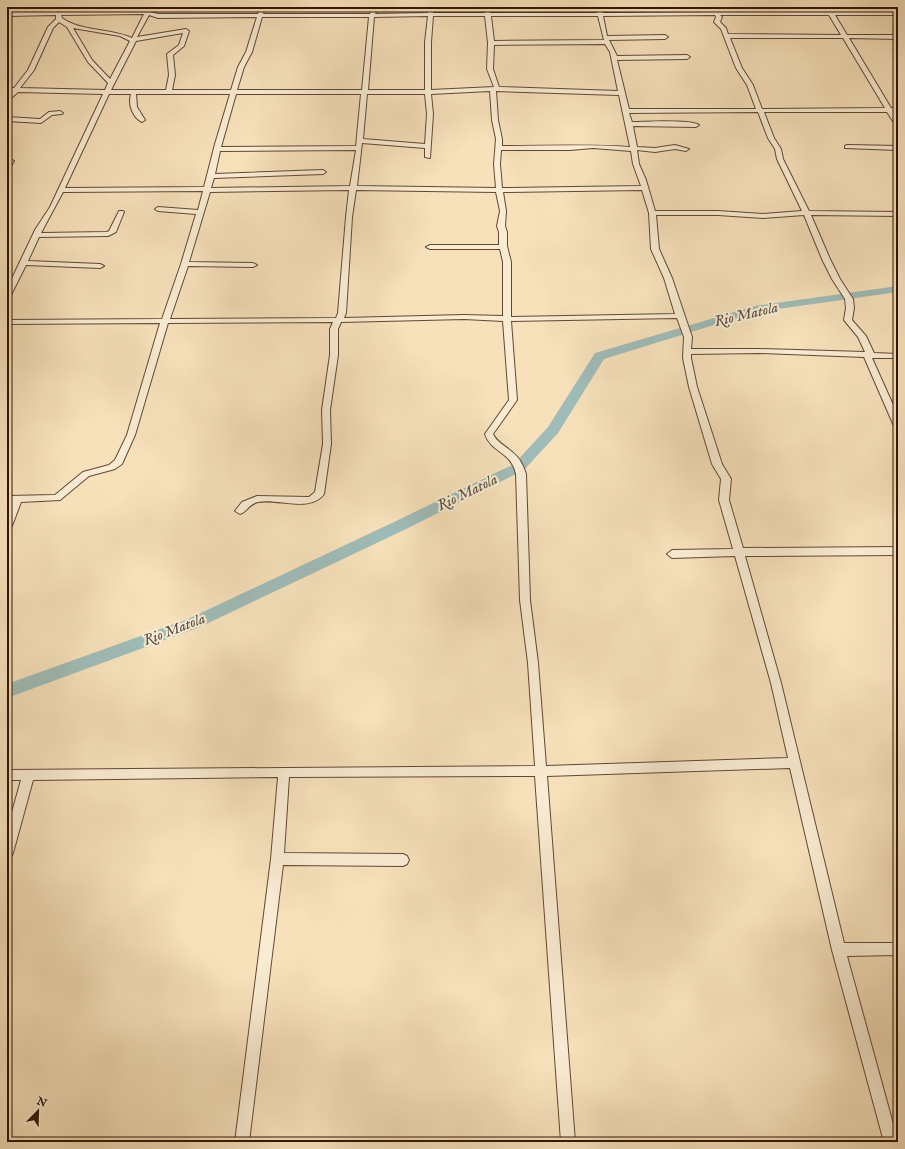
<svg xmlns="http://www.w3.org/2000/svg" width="905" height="1149" font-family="'IM FELL English',serif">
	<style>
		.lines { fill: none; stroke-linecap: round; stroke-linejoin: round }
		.river { fill: #9fbcb8; fill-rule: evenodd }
		.street-casing { stroke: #634733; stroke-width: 2 }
		.street { fill: #f9ecd3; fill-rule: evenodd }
		.labels { text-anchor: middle; stroke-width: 4; stroke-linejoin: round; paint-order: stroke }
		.water-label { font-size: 15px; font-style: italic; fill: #584f44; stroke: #f9ecd3 }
	</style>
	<rect width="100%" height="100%" fill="#f6e1bb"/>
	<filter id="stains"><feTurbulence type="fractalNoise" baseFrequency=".005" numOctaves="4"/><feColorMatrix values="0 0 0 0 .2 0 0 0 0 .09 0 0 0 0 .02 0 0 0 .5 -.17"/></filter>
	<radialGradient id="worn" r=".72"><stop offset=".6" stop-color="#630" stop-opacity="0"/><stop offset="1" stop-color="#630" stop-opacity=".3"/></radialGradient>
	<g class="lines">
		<polygon class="river" points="898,286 898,292 756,312 604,359 558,433 524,470 404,530 200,627 7,698 7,684 188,619 394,522 514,464 548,427 595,353 755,306"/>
		<g class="street-casing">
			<g id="street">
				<path d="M 55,7 L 61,7 L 61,12 L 143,10 L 158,14 L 258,14 L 259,7 L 265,7 L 263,14 L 370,14 L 372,7 L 378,7 L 375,14 L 428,13 L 428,7 L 434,7 L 433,13 L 485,13 L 484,7 L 490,7 L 490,13 L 597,13 L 596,7 L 602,7 L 603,13 L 712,12 L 711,11 L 714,9 L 718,12 L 828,12 L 826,7 L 830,7 L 833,12 L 898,11 L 898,15 L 835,15 L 847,35 L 898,35 L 898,39 L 849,38 L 891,108 L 898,108 L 898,112 L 893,112 L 898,120 L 898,127 L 896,126 L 887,112 L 764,112 L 774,138 L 781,149 L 783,159 L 809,211 L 898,212 L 898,216 L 811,215 L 830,259 L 840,279 L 853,299 L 854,308 L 852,320 L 866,336 L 874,353 L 898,354 L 898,358 L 872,358 L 898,416 L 898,429 L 894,426 L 864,357 L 759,353 L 691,354 L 691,358 L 697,387 L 722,464 L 731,479 L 729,500 L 743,548 L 898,547 L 898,555 L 745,556 L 781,683 L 844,943 L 898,943 L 898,955 L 847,956 L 898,1142 L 884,1142 L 832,950 L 790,768 L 547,776 L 575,1142 L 561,1142 L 535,776 L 289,777 L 284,853 L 403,854 L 407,856 L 409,860 L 407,864 L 403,866 L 283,865 L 249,1142 L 235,1142 L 271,859 L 278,777 L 33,780 L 13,853 L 11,857 L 7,859 L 7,830 L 21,780 L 7,780 L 7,770 L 535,766 L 528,663 L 520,600 L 516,474 C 511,451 491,453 485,434 L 509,400 L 503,321 L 464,319 L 341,322 L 338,329 L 338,355 L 330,410 L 331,444 L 324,494 C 311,513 277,498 258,502 C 249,504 247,512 240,514 L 235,511 L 242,502 L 257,496 L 309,497 L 315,492 L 323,444 L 322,410 L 330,355 L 330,329 L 333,322 L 168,323 L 135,435 L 122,464 L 115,469 L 89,476 L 60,500 L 21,502 L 12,526 L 7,529 L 7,513 L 11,502 L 7,502 L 7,496 L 55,495 L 83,472 L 109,465 L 115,460 L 127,435 L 160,323 L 7,324 L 7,320 L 162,319 L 181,264 L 196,214 L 158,211 L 155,209 L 158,207 L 198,210 L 203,191 L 63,192 L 41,233 L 107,232 L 109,231 L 119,211 L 123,211 L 124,212 L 116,232 L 108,236 L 39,237 L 28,261 L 100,264 L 104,266 L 100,268 L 26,265 L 10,297 L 7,297 L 7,289 L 35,230 L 50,207 L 103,94 L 18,92 L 7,102 L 7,97 L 12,92 L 7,92 L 7,88 L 14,88 L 28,70 L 48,27 L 56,19 L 56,15 L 7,16 L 7,12 L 56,12 ZM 144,14 L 132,38 C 110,28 82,32 62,18 L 61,15 ZM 149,15 L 158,18 L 257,17 L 246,52 L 238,67 L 231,90 L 172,90 L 175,75 L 173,55 L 184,46 L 189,31 L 186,29 L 137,37 ZM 715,15 L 716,17 L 714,22 L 721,29 L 736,68 L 747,85 L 756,109 L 629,109 L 617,60 L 687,59 L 690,57 L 687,55 L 617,56 L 609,40 L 665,39 L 668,37 L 665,35 L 607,36 L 603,16 ZM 720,15 L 829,15 L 841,35 L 728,34 L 726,28 L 720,22 L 722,17 ZM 428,16 L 425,42 L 425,90 L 368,90 L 374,17 ZM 433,16 L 485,16 L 488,43 L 487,69 L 494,87 L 431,90 L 431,42 ZM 491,16 L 598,16 L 604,40 L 494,41 ZM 262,17 L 369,17 L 362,90 L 237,90 L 244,67 L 252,52 ZM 59,22 L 67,27 L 88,62 L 108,83 L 105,90 L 20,88 L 34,70 L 53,28 ZM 73,28 L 120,36 L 130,41 L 110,79 L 92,60 ZM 183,33 L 179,45 L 167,54 L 169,75 L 166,90 L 111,90 L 136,41 ZM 730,38 L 843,38 L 885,108 L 762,109 L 753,85 L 742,68 ZM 605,44 L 610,52 L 618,91 L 499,87 L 493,69 L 494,45 ZM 490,91 L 492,120 L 496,139 L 494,164 L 496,188 L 357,186 L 362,143 L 425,148 L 425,157 L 430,158 L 433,114 L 431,94 ZM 496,91 L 619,95 L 630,147 C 588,144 545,146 502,146 L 502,139 L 498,120 ZM 109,94 L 131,94 C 128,104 132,117 142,122 L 145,120 L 137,107 L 136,94 L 230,94 L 215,144 L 204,187 L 65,188 ZM 236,94 L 361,94 L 356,146 L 221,147 ZM 367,94 L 425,94 L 427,114 L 425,144 L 363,139 ZM 758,112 L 768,138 L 775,149 L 777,159 L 802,211 L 763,214 L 718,211 L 655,211 L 646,180 L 639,164 L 637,150 L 655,152 L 675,149 L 686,151 L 689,149 L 675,145 L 655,148 L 637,147 L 633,126 L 696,127 L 699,125 C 691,119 645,122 632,122 L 629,113 ZM 593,148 L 631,151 L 633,164 L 641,186 L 502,188 L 500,164 L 501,150 L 570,150 ZM 356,150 L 350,186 L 211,188 L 214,178 L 323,174 L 326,172 L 323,170 L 215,174 L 220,151 ZM 349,190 L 346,217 L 338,313 L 336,318 L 170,319 L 188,266 L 253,267 L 257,265 L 253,263 L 189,262 L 210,192 ZM 356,190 L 496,192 L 500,211 L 497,226 L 499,232 L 499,245 L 430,245 L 426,247 L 430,249 L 500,249 L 503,262 L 503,316 L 464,315 L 344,318 L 346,313 L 352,217 ZM 642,190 L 649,213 L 651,249 L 664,278 L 675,314 L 511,317 L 511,262 L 507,246 L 507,232 L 505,226 L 506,211 L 503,192 ZM 656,215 L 718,215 L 763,218 L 804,215 L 822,259 L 832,279 L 845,299 L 846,308 L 844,320 L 858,337 L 865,352 L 759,349 L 691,349 L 692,337 L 672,278 L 659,249 ZM 677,318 L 684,337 L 683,358 L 689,387 L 712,464 L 721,479 L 719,500 L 733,549 L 672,550 L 667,554 L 672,558 L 735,556 L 771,683 L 788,758 L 546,766 L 538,663 L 530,600 L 526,474 C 523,465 520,458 512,452 C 506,446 497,443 493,434 L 517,400 L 511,321 Z"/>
				<polygon points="60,111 63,113 62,114 52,115 41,123 7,121 7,117 40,119 49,112"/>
				<polygon points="847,145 898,146 898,150 845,148 845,146"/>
				<polygon points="7,158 14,161 9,169 7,170"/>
			</g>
		</g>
		<use href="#street" class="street"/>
	</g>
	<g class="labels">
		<g class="water-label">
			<text transform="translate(746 314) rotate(-13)" y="5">Rio Matola</text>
			<text transform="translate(467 492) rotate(-26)" y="5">Rio Matola</text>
			<text transform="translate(174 629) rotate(-21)" y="5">Rio Matola</text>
		</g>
	</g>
	<rect width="905" height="1149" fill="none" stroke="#f6e1bb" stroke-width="24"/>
	<rect x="8" y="8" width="889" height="1133" fill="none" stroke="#321406" stroke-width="2"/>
	<rect x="12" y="12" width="881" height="1125" fill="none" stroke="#321406"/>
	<g transform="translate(38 1111) rotate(23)" stroke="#f9ecd3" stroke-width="3" paint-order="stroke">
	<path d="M0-3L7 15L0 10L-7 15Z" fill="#321406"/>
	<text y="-6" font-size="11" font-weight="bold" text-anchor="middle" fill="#321406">N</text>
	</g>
	<rect width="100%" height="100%" filter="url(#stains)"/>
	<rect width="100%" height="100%" fill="url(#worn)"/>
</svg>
